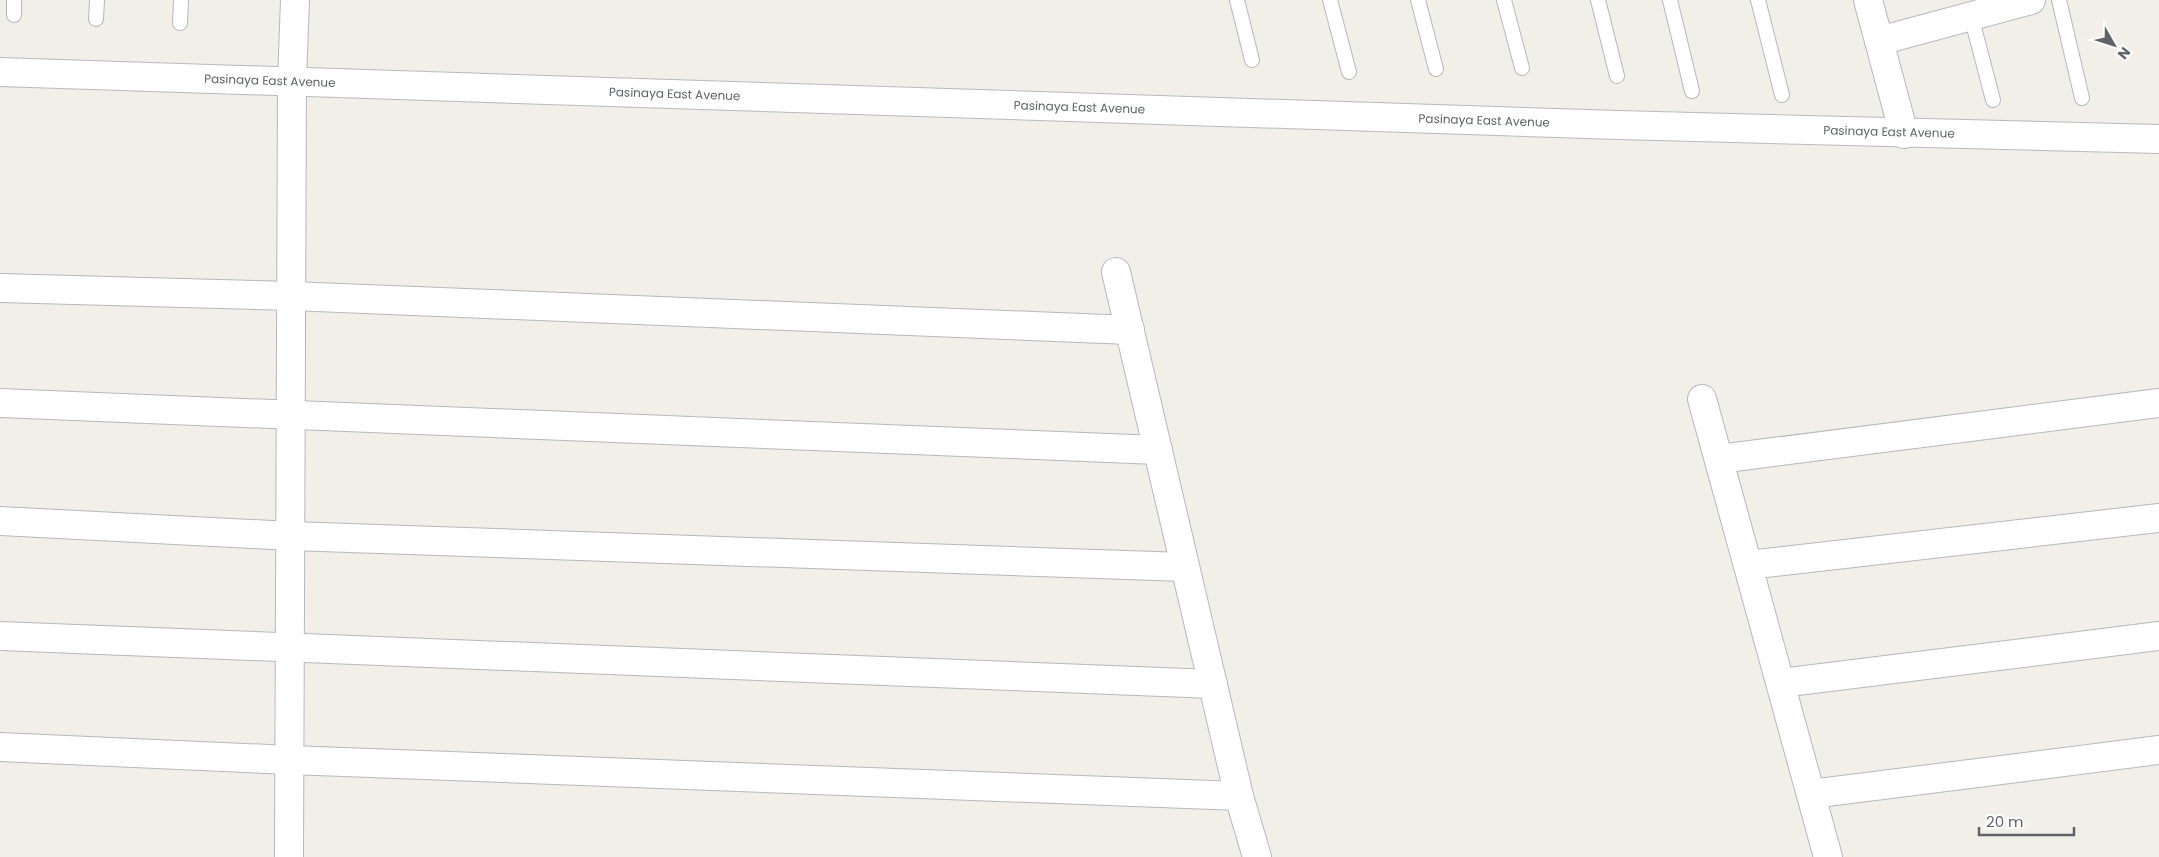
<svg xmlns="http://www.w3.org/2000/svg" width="2159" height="857" font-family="Poppins,sans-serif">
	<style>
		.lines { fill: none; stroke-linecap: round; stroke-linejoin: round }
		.lane-casing { stroke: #b5b8bc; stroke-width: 16 }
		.street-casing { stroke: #b5b8bc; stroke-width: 30 }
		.secondary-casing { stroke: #b6babf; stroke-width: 30 }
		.lane { stroke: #fff; stroke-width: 14 }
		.street { stroke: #fff; stroke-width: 28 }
		.secondary { stroke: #fff; stroke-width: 28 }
		.labels { text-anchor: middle; stroke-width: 5; stroke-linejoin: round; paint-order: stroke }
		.street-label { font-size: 12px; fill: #5f6368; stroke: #fff }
	</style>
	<rect width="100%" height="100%" fill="#f1efe8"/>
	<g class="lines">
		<g class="lane-casing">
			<g id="lane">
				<polyline points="1237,0 1252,60"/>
				<polyline points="1330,0 1349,72"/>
				<polyline points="1418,0 1436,69"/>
				<polyline points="1504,0 1522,68"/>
				<polyline points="1598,0 1617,76"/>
				<polyline points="1670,0 1692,91"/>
				<polyline points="1758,0 1782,95"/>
				<polyline points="2059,0 2082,98"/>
				<polyline points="14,15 14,0"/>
				<polyline points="1971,16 1993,100"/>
				<polyline points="96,19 97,0"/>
				<polyline points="180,23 181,0"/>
			</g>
		</g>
		<g class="street-casing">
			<g id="street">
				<polyline points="1868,0 1904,134"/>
				<polyline points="1879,41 2031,0"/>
				<polyline points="1116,272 1239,796 1257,857"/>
				<polyline points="0,288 291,296 1130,330"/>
				<polyline points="1702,399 1828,857"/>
				<polyline points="0,403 1158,450"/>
				<polyline points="1719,459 2159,403"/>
				<polyline points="0,521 291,536 1185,567"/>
				<polyline points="1748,565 2159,518"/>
				<polyline points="0,636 1213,684"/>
				<polyline points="1781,683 2159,636"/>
				<polyline points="0,747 290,760 1239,796"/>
				<polyline points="1811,794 2159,750"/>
				<polyline points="289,857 292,81 295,0"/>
			</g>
		</g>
		<g class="secondary-casing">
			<g id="secondary">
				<path id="s1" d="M 0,72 L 1618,125 L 2159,139"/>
			</g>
		</g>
		<use href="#lane" class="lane"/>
		<use href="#street" class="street"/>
		<use href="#secondary" class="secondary"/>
	</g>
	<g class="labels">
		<g class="street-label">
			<text dy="4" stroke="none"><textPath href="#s1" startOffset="270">Pasinaya East Avenue</textPath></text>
			<text dy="4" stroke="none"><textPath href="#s1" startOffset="675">Pasinaya East Avenue</textPath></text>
			<text dy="4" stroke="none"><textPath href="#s1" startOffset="1080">Pasinaya East Avenue</textPath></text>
			<text dy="4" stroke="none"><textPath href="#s1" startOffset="1485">Pasinaya East Avenue</textPath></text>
			<text dy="4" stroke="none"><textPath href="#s1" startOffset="1890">Pasinaya East Avenue</textPath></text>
		</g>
	</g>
	<g transform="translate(2114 45) rotate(129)" stroke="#ffffff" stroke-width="4" paint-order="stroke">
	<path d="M0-4L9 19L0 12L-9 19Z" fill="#5f6368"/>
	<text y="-8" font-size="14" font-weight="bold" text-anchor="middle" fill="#5f6368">N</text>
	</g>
	<path d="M1979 827v8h95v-8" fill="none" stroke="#5f6368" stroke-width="2.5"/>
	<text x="1986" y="827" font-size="15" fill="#5f6368" stroke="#ffffff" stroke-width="4" paint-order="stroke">20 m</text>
</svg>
